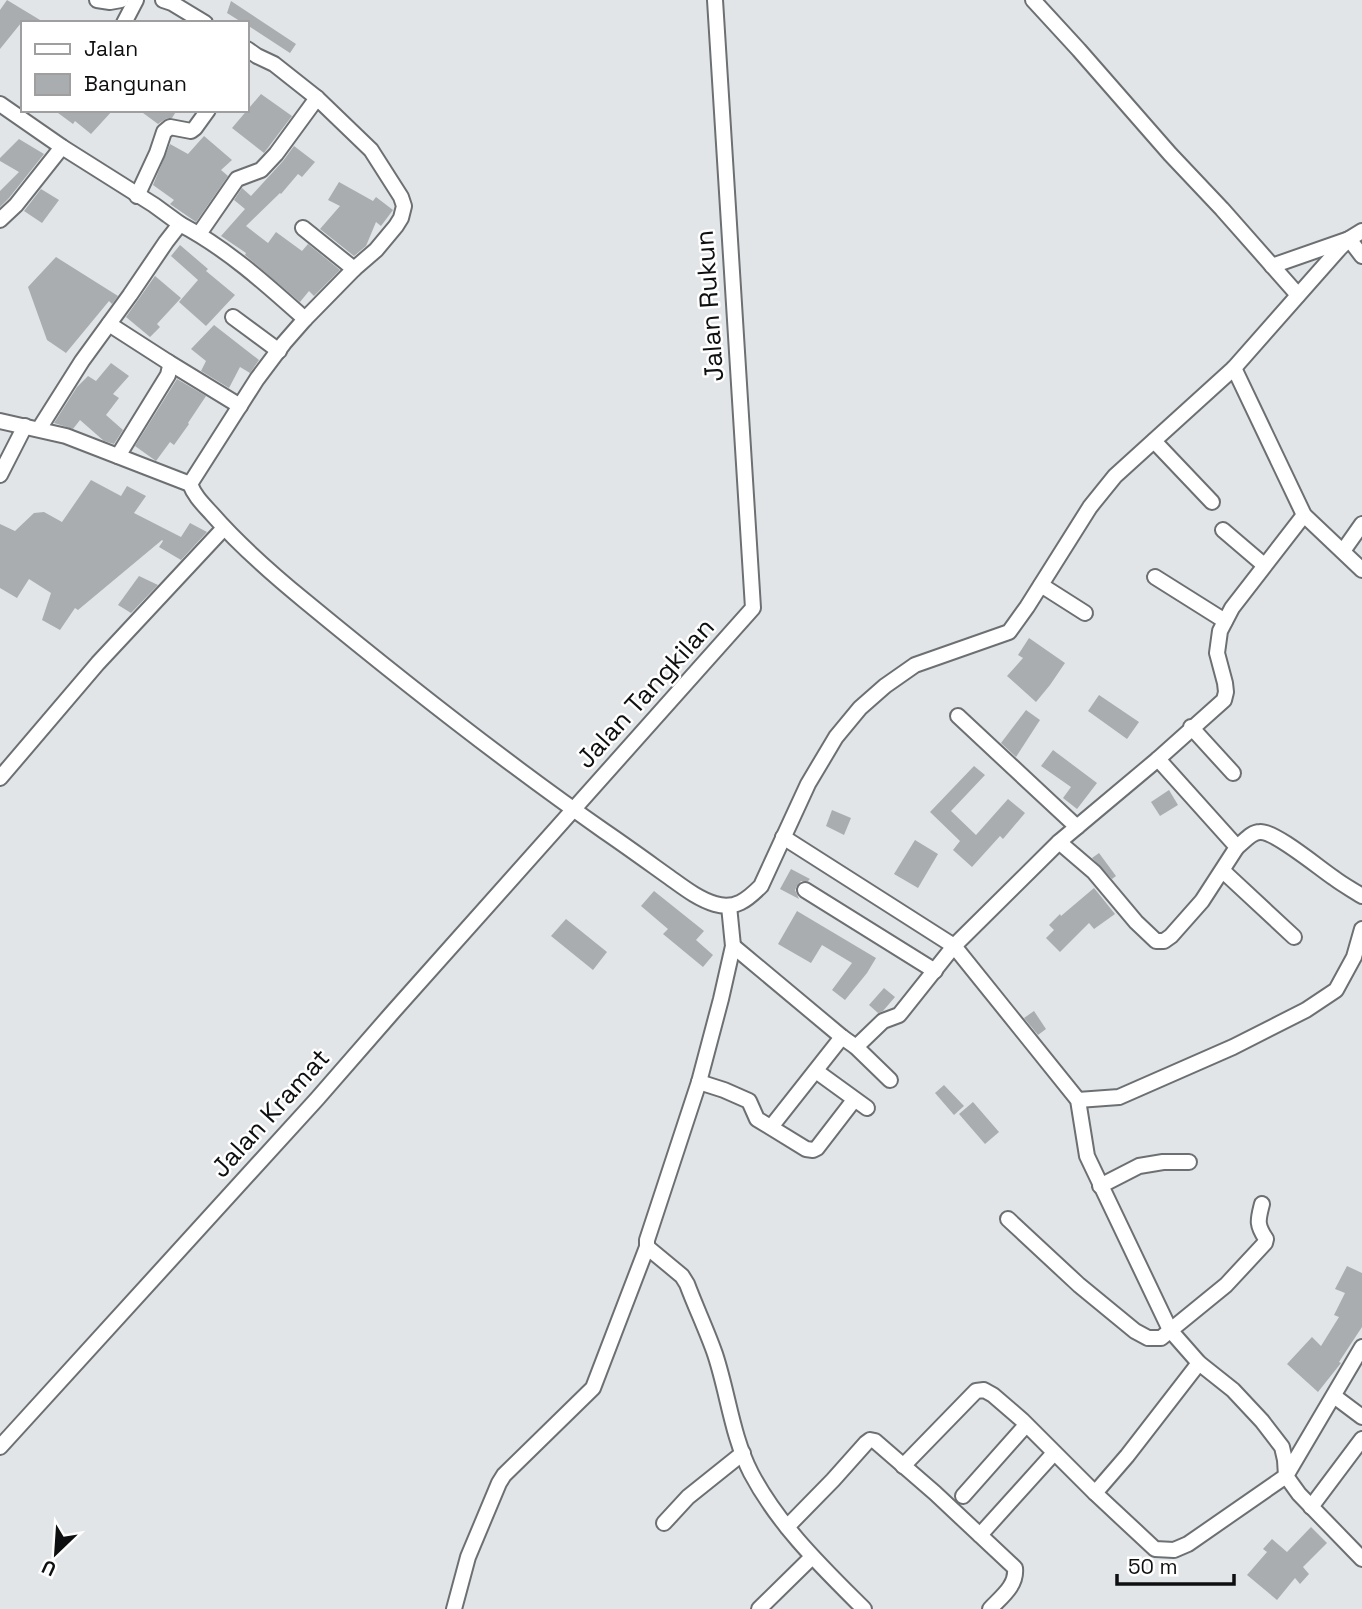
<svg xmlns="http://www.w3.org/2000/svg" width="1362" height="1609" font-family="'Space Grotesk',sans-serif">
	<style>
		.building { fill: #aaadb0 }
		.lines { fill: none; stroke-linecap: round; stroke-linejoin: round }
		.minor-casing { stroke: #6d7072; stroke-width: 18 }
		.minor { stroke: #fff; stroke-width: 14 }
		.labels { text-anchor: middle; stroke-width: 5; stroke-linejoin: round; paint-order: stroke }
		.street-label { font-size: 26px; fill: #0e0f10; stroke: #fff }
	</style>
	<rect width="100%" height="100%" fill="#e2e5e8"/>
	<g class="building">
		<polygon points="7,0 45,23 21,23 0,49 0,10"/>
		<polygon points="231,1 296,44 290,53 247,25 247,23 243,23 227,13"/>
		<polygon points="261,94 292,116 264,153 232,128"/>
		<polygon points="54,110 113,110 91,134 75,121 73,124"/>
		<polygon points="139,110 177,110 172,118 167,118 158,124"/>
		<polygon points="204,136 232,160 221,170 228,176 196,222 170,204 174,200 153,185 170,144 188,154"/>
		<polygon points="19,139 44,154 9,198 0,207 0,191 19,172 0,161 0,158"/>
		<polygon points="294,146 315,162 302,177 298,174 281,194 280,193 246,226 268,243 276,232 302,251 308,244 340,270 314,296 309,291 300,302 245,255 246,253 221,236 245,209 234,200 242,188 251,196 283,161"/>
		<polygon points="339,182 373,201 376,197 393,210 381,226 376,222 366,246 354,256 320,229 340,206 328,200"/>
		<polygon points="41,189 59,200 42,223 24,211"/>
		<polygon points="180,245 208,269 206,271 235,295 206,326 179,302 198,280 171,256"/>
		<polygon points="56,257 118,296 112,304 109,301 66,353 47,340 28,287"/>
		<polygon points="155,276 181,298 157,324 160,327 150,337 126,317"/>
		<polygon points="214,325 259,360 250,373 240,367 229,388 201,371 206,361 191,349"/>
		<polygon points="111,363 129,376 113,394 119,398 106,415 123,430 114,444 104,441 80,420 73,429 54,423 77,387 88,376 96,381"/>
		<polygon points="177,379 206,396 188,423 189,424 174,445 170,442 156,461 135,446"/>
		<polygon points="91,480 121,496 127,486 146,496 134,513 181,537 190,523 207,532 181,560 159,547 163,541 162,540 78,610 75,608 60,630 42,620 51,593 29,579 17,598 0,588 0,524 15,531 34,513 44,512 62,522"/>
		<polygon points="139,576 158,585 131,613 118,605"/>
		<polygon points="1029,638 1065,663 1050,685 1036,702 1007,676 1023,658 1018,655"/>
		<polygon points="1099,695 1139,722 1127,739 1088,711"/>
		<polygon points="1026,710 1040,720 1016,757 1001,743"/>
		<polygon points="1053,750 1097,783 1077,809 1063,798 1071,787 1041,766"/>
		<polygon points="974,766 985,775 951,811 976,835 1008,799 1025,813 1003,839 1000,836 972,867 953,850 960,841 930,812"/>
		<polygon points="1169,790 1178,805 1160,816 1151,802"/>
		<polygon points="832,810 851,818 844,835 826,826"/>
		<polygon points="915,840 938,854 918,888 894,874"/>
		<polygon points="1099,853 1116,876 1112,879 1092,858"/>
		<polygon points="791,869 810,879 808,881 801,881 797,886 795,890 799,899 780,889"/>
		<polygon points="1094,888 1115,914 1094,929 1089,923 1060,952 1046,938 1054,930 1049,925 1060,914 1061,916"/>
		<polygon points="654,891 704,931 696,940 713,955 703,967 663,934 668,929 641,906"/>
		<polygon points="797,911 876,958 867,973 845,1000 832,990 852,963 822,945 811,963 778,944"/>
		<polygon points="566,919 607,952 593,970 551,936"/>
		<polygon points="884,988 895,997 883,1011 878,1013 869,1005"/>
		<polygon points="1034,1011 1046,1029 1038,1035 1024,1018"/>
		<polygon points="944,1085 964,1106 954,1115 935,1093"/>
		<polygon points="973,1102 999,1132 985,1144 959,1114"/>
		<polygon points="1347,1266 1362,1273 1362,1327 1339,1362 1341,1363 1318,1392 1287,1364 1312,1337 1321,1346 1339,1317 1334,1315 1345,1293 1335,1289"/>
		<polygon points="1311,1527 1327,1543 1303,1567 1309,1574 1300,1584 1295,1578 1277,1600 1247,1575 1267,1552 1263,1549 1272,1539 1287,1552"/>
	</g>
	<g class="lines">
		<g class="minor-casing">
			<g id="minor">
				<polyline points="97,0 110,2 121,0"/>
				<polyline points="163,0 172,3 205,23"/>
				<polyline points="1033,0 1079,50 1170,154 1222,209 1298,295"/>
				<polyline points="124,23 136,0"/>
				<polyline points="0,104 62,147 154,205 180,224 166,242 130,295 82,361 39,429"/>
				<polyline points="137,196 157,153 164,132 170,127 191,131 195,128 208,110"/>
				<polyline points="0,220 16,205 62,147"/>
				<path d="M 180,224 C 226,248 266,284 305,319"/>
				<polyline points="303,228 354,269"/>
				<polyline points="199,234 237,179 261,170 276,154 317,98"/>
				<polyline points="1272,266 1349,239 1362,256"/>
				<polyline points="233,317 279,351"/>
				<polyline points="109,324 168,362 170,366 168,375 118,456"/>
				<polyline points="168,362 240,406"/>
				<polyline points="1234,368 1304,515 1362,570"/>
				<path d="M 0,421 L 66,436 L 190,484 C 195,497 203,504 212,514 C 240,546 272,574 305,601 C 402,681 501,759 604,831 C 626,846 648,862 669,877 C 683,887 698,899 715,904 C 735,910 747,900 761,886 L 808,784 L 836,737 L 860,708 L 885,686 L 915,665 L 1009,632 L 1027,607 L 1090,507 L 1115,476 L 1234,368 L 1339,249 L 1349,239 L 1362,231"/>
				<polyline points="1154,441 1212,502"/>
				<polyline points="0,475 25,426"/>
				<polyline points="190,484 257,379 284,343 305,319 354,269 376,250 396,226 401,218 404,206 401,197 371,150 317,98 274,64 257,56 247,49"/>
				<polyline points="1223,530 1264,565"/>
				<polyline points="1343,551 1362,524"/>
				<polyline points="1155,577 1225,621"/>
				<polyline points="1041,585 1085,613"/>
				<polyline points="958,716 1077,827"/>
				<polyline points="1191,727 1233,773"/>
				<polyline points="0,778 98,663 224,528"/>
				<polyline points="783,837 954,946 1078,1100 1087,1156 1170,1330 1199,1363 1233,1390 1262,1421 1282,1447 1285,1460 1286,1476 1299,1494 1362,1559"/>
				<polyline points="1059,842 1094,872 1136,922 1156,941 1164,941 1171,936 1202,901 1237,847 1158,759"/>
				<path d="M 1237,847 C 1244,842 1251,832 1260,832 C 1275,831 1319,868 1334,878 C 1343,885 1353,890 1362,896"/>
				<polyline points="1223,871 1294,937"/>
				<polyline points="805,890 935,971"/>
				<path d="M 729,906 L 733,946 L 721,999 L 699,1082 L 647,1240 L 647,1247 L 682,1276 L 687,1284 C 696,1308 707,1331 715,1354 C 728,1393 732,1436 751,1473 C 779,1526 822,1567 864,1609"/>
				<polyline points="733,946 842,1037 856,1047 890,1080"/>
				<polyline points="856,1047 883,1021 899,1015 954,946 1059,842 1158,759 1224,700 1226,692 1225,683 1217,653 1220,631 1232,608 1304,515"/>
				<polyline points="816,1071 867,1108"/>
				<polyline points="699,1082 724,1090 749,1101 757,1119 806,1149 813,1150 817,1148 854,1100"/>
				<polyline points="1078,1100 1119,1097 1233,1047 1306,1010 1336,990 1354,957 1362,929"/>
				<polyline points="771,1127 842,1037"/>
				<polyline points="1100,1186 1139,1166 1163,1162 1189,1162"/>
				<path d="M 1008,1219 L 1079,1285 L 1135,1331 L 1148,1338 L 1161,1338 L 1226,1285 L 1265,1243 L 1266,1239 C 1256,1224 1258,1220 1262,1204"/>
				<polyline points="1334,1396 1362,1417"/>
				<polyline points="0,1447 317,1099 392,1013 753,608 715,0"/>
				<polyline points="903,1466 976,1391 984,1390 993,1395 1022,1420 1095,1493 1155,1549 1174,1550 1188,1544 1286,1476 1362,1347"/>
				<polyline points="1095,1493 1127,1456 1199,1363"/>
				<polyline points="963,1496 1026,1425"/>
				<polyline points="1311,1507 1362,1439"/>
				<polyline points="664,1523 688,1497 743,1453"/>
				<path d="M 787,1527 L 833,1480 L 866,1443 L 870,1440 L 875,1441 L 935,1493 L 1015,1568 C 1017,1586 1001,1597 990,1609"/>
				<polyline points="980,1535 1054,1453"/>
				<polyline points="454,1609 468,1557 499,1483 504,1475 593,1388 647,1247"/>
				<polyline points="759,1609 812,1557"/>
			</g>
		</g>
		<use href="#minor" class="minor"/>
	</g>
	<g class="labels">
		<g class="street-label">
			<text transform="translate(709 306) rotate(-94)" y="9">Jalan Rukun</text>
			<text transform="translate(645 693) rotate(-48)" y="9">Jalan Tangkilan</text>
			<text transform="translate(270 1113) rotate(-48)" y="9">Jalan Kramat</text>
		</g>
	</g>
	<rect x="21" y="21" width="228" height="91" fill="#ffffff" stroke="#9f9f9f" stroke-width="2"/>
	<rect x="35" y="44" width="35" height="10" fill="#ffffff" stroke="#9f9f9f" stroke-width="2"/>
	<text x="84" y="56" font-size="21" fill="#0e0f10">Jalan</text>
	<rect x="35" y="74" width="35" height="21" fill="#aaadb0" stroke="#9f9f9f" stroke-width="2"/>
	<text x="84" y="91" font-size="21" fill="#0e0f10">Bangunan</text>
	<g transform="translate(56 1553) rotate(205)" stroke="#ffffff" stroke-width="5" paint-order="stroke">
	<path d="M0-5L12 26L0 18L-12 26Z" fill="#0e0f10"/>
	<text y="-10" font-size="19" font-weight="bold" text-anchor="middle" fill="#0e0f10">U</text>
	</g>
	<path d="M1117 1574v10h117v-10" fill="none" stroke="#0e0f10" stroke-width="3.5"/>
	<text x="1128" y="1574" font-size="21" fill="#0e0f10" stroke="#ffffff" stroke-width="5" paint-order="stroke">50 m</text>
</svg>
